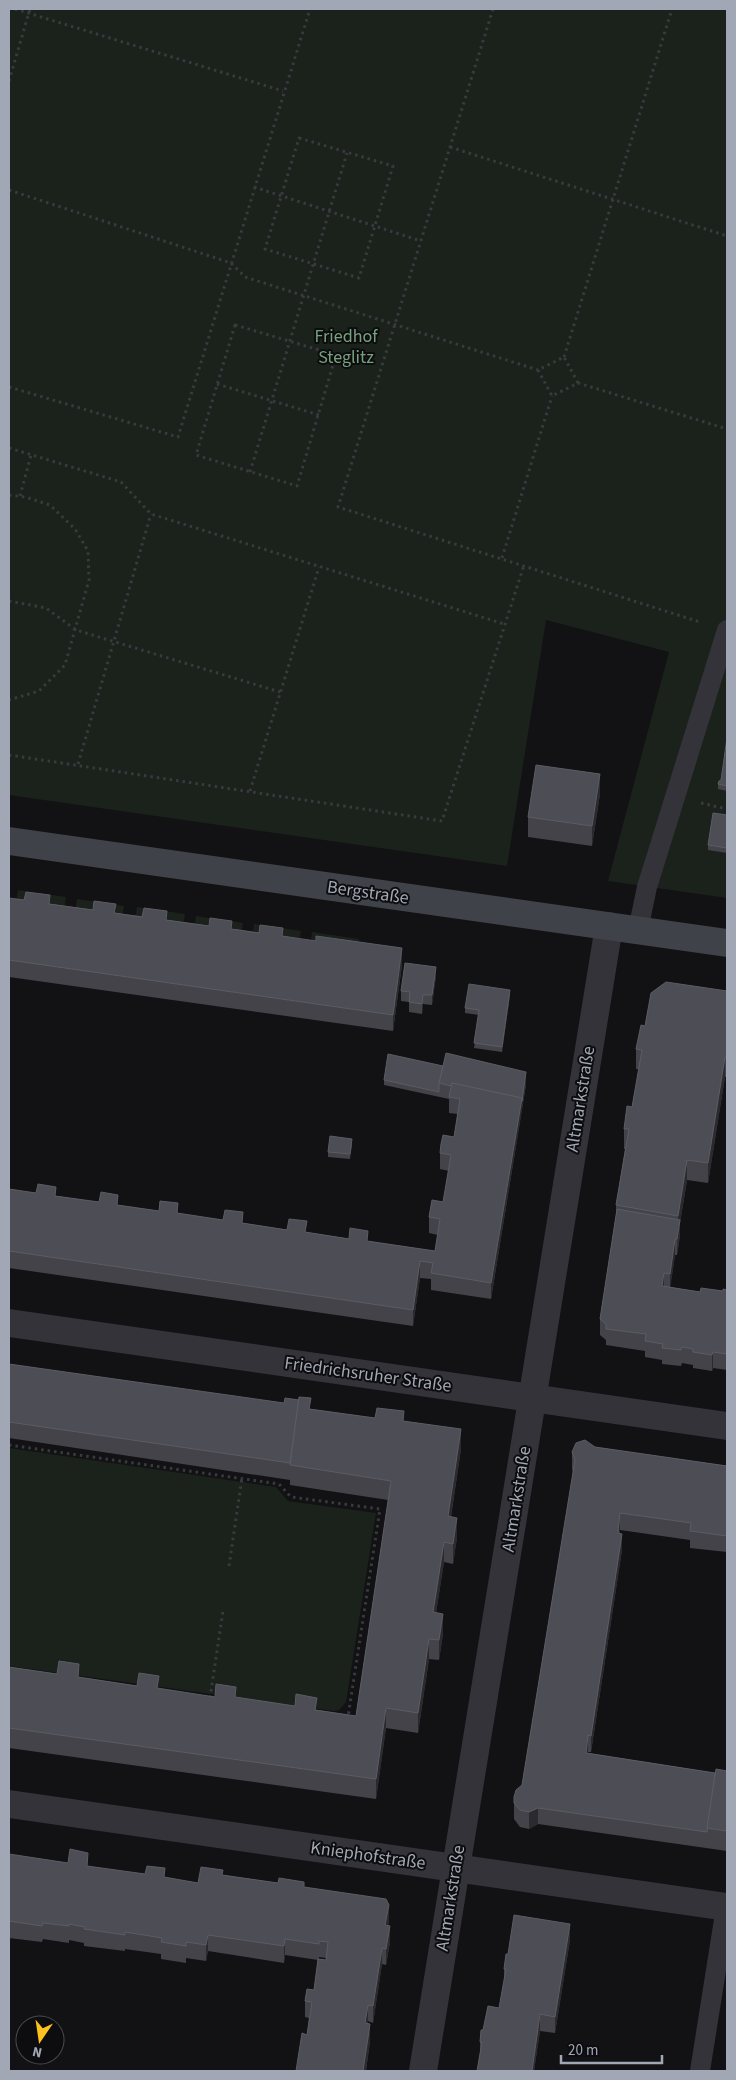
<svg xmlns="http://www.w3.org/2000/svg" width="736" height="2080" font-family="'Source Sans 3',sans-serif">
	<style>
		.green { fill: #1a221b }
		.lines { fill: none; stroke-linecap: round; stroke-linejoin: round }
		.path { stroke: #393a40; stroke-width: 3; stroke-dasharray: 2.5 4; stroke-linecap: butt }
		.lane { stroke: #333339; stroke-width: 20 }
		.street { stroke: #333339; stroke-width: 28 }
		.secondary { stroke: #404249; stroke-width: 28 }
		.wall { fill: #434349; fill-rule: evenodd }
		.shaded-wall { fill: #2b2b2f }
		.building { fill: #4d4e55; stroke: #5b5c64 }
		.labels { text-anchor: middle; stroke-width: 4; stroke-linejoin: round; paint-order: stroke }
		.park-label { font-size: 18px; fill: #78a27d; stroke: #0d0d0f }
		.street-label { font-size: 18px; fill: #a2a7b5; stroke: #0d0d0f }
	</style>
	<rect width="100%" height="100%" fill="#121214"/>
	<g class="green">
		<polygon points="9,9 727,9 727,898 608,881 669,652 546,620 507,866 9,795"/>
		<polygon points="18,890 66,897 62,922 14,916"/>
		<polygon points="77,899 124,906 120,930 73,923"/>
		<polygon points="137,907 185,914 181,938 133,932"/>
		<polygon points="196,916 243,923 239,947 193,940"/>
		<polygon points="254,924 301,931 297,955 251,948"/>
		<polygon points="312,932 359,939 356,958 309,956"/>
		<polygon points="9,1448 276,1487 288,1501 376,1513 346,1702 339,1710 334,1711 9,1666"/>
	</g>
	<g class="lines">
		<g class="path">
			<polyline points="15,9 283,91"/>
			<polyline points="493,9 338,507 700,622"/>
			<polyline points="9,81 30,9"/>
			<polygon points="299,138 393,166 359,278 265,249"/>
			<polyline points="450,147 727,236"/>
			<polyline points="254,187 421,241"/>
			<polyline points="9,190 231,263 245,277 538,370"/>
			<polygon points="235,325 336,355 297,486 196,455"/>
			<polyline points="564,357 672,9"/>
			<polyline points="578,383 564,357 538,370 552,396 578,383 727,429"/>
			<polyline points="217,384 319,415"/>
			<polyline points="9,387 178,437 310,9"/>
			<polyline points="9,448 121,482 151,514 504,624"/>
			<polyline points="250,472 347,153"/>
			<polyline points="9,495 25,497 50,505 75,529 88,551 89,580 65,665 39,691 9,700"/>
			<polyline points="20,496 31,455"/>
			<polyline points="502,558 552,396"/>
			<polyline points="9,601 46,608 76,630 280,692"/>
			<polyline points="9,755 442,821 524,565"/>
			<polyline points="78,764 151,514"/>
			<polyline points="250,791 319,567"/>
			<polyline points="701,803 727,809"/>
			<polyline points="9,1445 279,1484 291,1497 380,1509 348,1717 346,1716"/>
			<polyline points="229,1566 242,1478"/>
			<polyline points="210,1698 223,1611"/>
		</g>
		<g class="lane">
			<polyline points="638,930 647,887 727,630"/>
			<polyline points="700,2071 726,1907"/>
		</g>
		<g class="street">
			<polyline points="9,1323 727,1426"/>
			<polyline points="9,1804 727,1907"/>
			<polyline points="423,2071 609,926"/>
		</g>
		<polyline class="secondary" points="9,841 727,943"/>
	</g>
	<g class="wall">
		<polygon points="727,392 727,407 726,407 726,397"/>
		<polygon points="727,738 727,791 718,789 718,784 721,780"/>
		<polygon points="600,794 592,846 528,837 528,817"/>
		<polygon points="727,815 727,853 708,850 708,845"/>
		<polygon points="9,898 283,936 402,965 393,1031 9,977"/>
		<polygon points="436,976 432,1005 423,1004 422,1014 409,1012 409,1002 401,1001 401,991"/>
		<polygon points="727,991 727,1077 725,1077 708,1183 687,1180 680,1223 680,1236 677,1255 675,1255 670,1287 700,1292 723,1291 727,1290 727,1370 713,1368 712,1371 693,1368 693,1365 682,1363 681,1366 662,1364 662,1360 645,1357 645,1351 606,1345 606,1340 600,1335 600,1319 616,1215 616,1205 625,1149 624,1149 624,1129 632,1107 639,1069 636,1069 636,1049 645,1026"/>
		<polygon points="510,995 502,1052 474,1048 479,1015 465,1013 465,1008"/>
		<polygon points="384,1080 526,1085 491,1299 431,1290 431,1279 420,1278 413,1326 9,1268 9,1189 435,1251 438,1235 429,1233 429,1217 443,1202 449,1171 440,1169 440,1153 454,1137 458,1114 449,1113 449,1099 384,1085"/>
		<polygon points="352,1144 350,1159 328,1157 328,1152"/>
		<polygon points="9,1364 311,1409 375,1418 404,1421 461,1449 451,1517 457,1538 455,1550 453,1564 444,1562 436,1613 443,1634 439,1660 429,1659 418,1733 386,1728 376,1799 9,1748 9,1667 215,1697 236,1697 356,1716 388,1500 290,1485 290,1480 9,1438"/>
		<polygon points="595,1447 727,1466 727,1552 690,1548 690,1540 620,1530 620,1534 622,1550 591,1752 588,1752 588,1753 715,1773 727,1771 727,1851 538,1824 529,1829 520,1827 514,1819 514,1797 522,1785 573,1472 572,1469 572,1452"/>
		<path d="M 9,1854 L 198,1883 L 223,1875 L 304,1887 L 389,1921 L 388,1925 L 390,1942 L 386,1965 L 382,1964 L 373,2023 L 368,2021 L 367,2024 L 370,2041 L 366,2071 L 296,2071 L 307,2035 L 309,2018 L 305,2017 L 305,2001 L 314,1990 L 318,1960 L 285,1955 L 284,1963 L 208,1951 L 206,1961 L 186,1958 L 186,1963 L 161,1959 L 161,1954 L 125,1949 L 125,1951 L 84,1946 L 84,1943 L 69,1940 L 69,1943 L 43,1939 L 42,1942 L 9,1938 ZM 319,1957 L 326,1958 L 326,1960 L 319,1959 Z"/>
		<polygon points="570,1940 555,2033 540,2031 534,2071 477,2071 480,2055 480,2042 483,2030 499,2008 504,1982 504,1969 508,1954"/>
	</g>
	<g class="shaded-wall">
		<polygon points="600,774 600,794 592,846 592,826"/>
		<polygon points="402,948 402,965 393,1031 393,1015"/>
		<polygon points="436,967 436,976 432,1005 432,995"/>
		<polygon points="510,990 510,995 502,1052 502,1047"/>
		<polygon points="423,995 423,1004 422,1014 422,1004"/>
		<polygon points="725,1057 725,1077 708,1183 708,1163"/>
		<polygon points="526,1072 526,1085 491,1299 491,1283"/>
		<polygon points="687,1160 687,1180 680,1223 680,1236 677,1255 678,1216"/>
		<polygon points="675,1239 675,1255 670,1290 670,1274"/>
		<polygon points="420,1261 420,1278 413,1326 413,1310"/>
		<polygon points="664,1273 664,1289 662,1286"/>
		<polygon points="713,1352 713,1368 712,1371 712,1355"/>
		<polygon points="461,1429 461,1449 448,1536 448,1516"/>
		<polygon points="620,1513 620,1530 618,1549 618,1533"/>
		<polygon points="457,1518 457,1538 453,1564 453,1544"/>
		<polygon points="622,1534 622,1550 591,1752 591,1736"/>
		<polygon points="444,1542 444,1562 433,1632 433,1612"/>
		<polygon points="443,1614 443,1634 439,1660 439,1640"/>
		<polygon points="429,1639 429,1659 418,1733 418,1713"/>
		<polygon points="386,1708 386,1728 376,1799 376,1779"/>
		<polygon points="588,1735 588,1752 586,1769 586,1753"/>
		<polygon points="538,1808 538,1824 529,1829 529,1812"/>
		<polygon points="389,1905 389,1921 385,1941 385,1925"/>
		<polygon points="570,1924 570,1940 555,2033 555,2017"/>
		<polygon points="390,1926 390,1942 386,1965 386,1949"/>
		<polygon points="208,1935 208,1951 206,1961 206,1945"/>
		<polygon points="285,1939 285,1955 284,1963 284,1946"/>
		<polygon points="382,1948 382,1964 373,2023 373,2006"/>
		<polygon points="368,2005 368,2021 365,2039 365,2023"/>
		<polygon points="540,2014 540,2031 534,2071 532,2071"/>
		<polygon points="370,2024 370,2041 366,2071 363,2071"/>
	</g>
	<g class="building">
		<polygon points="727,738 727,786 718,784 719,781 721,780"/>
		<polygon points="536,765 600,774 592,826 528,817"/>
		<polygon points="713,813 727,815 727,848 708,845"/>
		<polygon points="26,892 50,895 49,904 93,910 94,901 116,904 114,913 142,917 144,908 167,911 166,920 209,926 210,918 232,921 231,929 239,930 259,933 260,925 283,928 282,936 316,941 316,936 402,948 393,1015 9,960 9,898 24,900"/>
		<polygon points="405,963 436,967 432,995 423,995 422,1004 409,1002 410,992 401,991"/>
		<polygon points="666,982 727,991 727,1057 725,1057 708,1163 687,1160 678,1216 616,1205 629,1129 624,1129 627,1106 632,1107 642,1050 636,1049 641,1025 645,1026 651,993"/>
		<polygon points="469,984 510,990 502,1047 474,1043 479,1010 465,1008"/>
		<polygon points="446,1053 526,1072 522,1101 522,1098 452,1083 451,1086 439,1083"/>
		<polygon points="388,1054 443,1066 439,1083 439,1092 384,1080"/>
		<polygon points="452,1083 522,1098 491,1283 431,1273 433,1263 420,1261 413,1310 9,1251 9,1189 36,1193 38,1184 56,1187 55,1196 99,1202 101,1192 118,1195 117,1205 159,1211 160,1201 178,1203 177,1213 223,1220 225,1210 243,1212 242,1223 287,1230 289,1219 307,1221 305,1232 349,1239 350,1228 368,1231 367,1241 435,1251 440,1219 429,1217 432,1200 443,1202 451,1155 440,1153 441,1144 443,1135 454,1137 460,1099 449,1097"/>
		<polygon points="330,1136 352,1139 350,1154 328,1152"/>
		<polygon points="617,1209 680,1220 677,1239 675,1239 670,1274 664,1273 662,1286 700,1292 701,1288 723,1291 723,1289 727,1290 727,1354 713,1352 712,1355 693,1352 693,1349 682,1347 681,1350 662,1348 663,1344 645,1341 646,1334 606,1329 606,1324 600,1319"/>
		<polygon points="9,1364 284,1403 285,1398 299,1400 290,1463 9,1422"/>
		<polygon points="299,1397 311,1398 309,1409 375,1418 377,1408 404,1411 403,1421 461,1429 448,1516 457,1518 455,1530 453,1544 444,1542 433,1612 443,1614 439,1640 429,1639 418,1713 386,1708 376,1779 9,1728 9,1667 57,1674 59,1661 79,1664 78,1677 137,1686 139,1673 159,1676 157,1688 215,1697 216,1684 236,1687 235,1697 295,1706 296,1694 317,1698 315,1710 356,1716 391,1481 290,1465"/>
		<polygon points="585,1440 595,1447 727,1466 727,1536 690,1531 691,1523 620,1513 618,1533 622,1534 591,1736 588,1735 586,1753 715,1773 707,1832 538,1808 529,1812 520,1810 514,1803 514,1797 516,1790 522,1785 575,1460 572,1452 576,1443"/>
		<polygon points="716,1769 727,1771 727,1831 707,1828"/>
		<polygon points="70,1849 88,1853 87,1866 145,1874 147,1866 165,1868 164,1877 198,1883 201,1867 223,1870 222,1875 278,1883 279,1878 304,1882 304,1887 386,1899 389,1905 385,1925 390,1926 386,1949 382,1948 373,2006 368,2005 365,2023 370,2024 363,2071 296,2071 302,2033 307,2035 312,2002 305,2001 307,1989 314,1990 318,1959 326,1960 328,1942 319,1941 319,1944 285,1939 284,1946 208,1935 206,1945 186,1942 186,1946 161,1942 162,1938 125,1932 125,1935 84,1929 85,1927 69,1924 69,1926 43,1923 42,1926 9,1921 9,1854 68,1863"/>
		<polygon points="514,1915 570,1924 555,2017 540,2014 532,2071 477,2071 482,2042 480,2042 481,2030 483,2030 488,2006 499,2008 506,1969 504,1969 506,1954 508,1954"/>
	</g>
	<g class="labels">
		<g class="park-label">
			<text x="346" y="342">Friedhof<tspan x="346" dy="21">Steglitz</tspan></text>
		</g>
		<g class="street-label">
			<text transform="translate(368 892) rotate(8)" y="6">Bergstraße</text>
			<text transform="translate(580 1099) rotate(-81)" y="6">Altmarkstraße</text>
			<text transform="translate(368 1374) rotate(8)" y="6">Friedrichsruher Straße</text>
			<text transform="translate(516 1499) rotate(-81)" y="6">Altmarkstraße</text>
			<text transform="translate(368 1855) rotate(8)" y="6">Kniephofstraße</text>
			<text transform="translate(450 1898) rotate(-81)" y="6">Altmarkstraße</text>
		</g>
	</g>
	<rect width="736" height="2080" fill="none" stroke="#a2a7b5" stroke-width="20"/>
	<g transform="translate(40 2040) rotate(193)"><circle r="24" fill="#0d0d0f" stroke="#494b51"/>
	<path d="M0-4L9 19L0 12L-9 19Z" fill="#fec21f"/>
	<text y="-8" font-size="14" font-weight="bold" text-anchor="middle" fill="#a2a7b5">N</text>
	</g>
	<path d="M561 2055v8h101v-8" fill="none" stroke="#a2a7b5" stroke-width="2.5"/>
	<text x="568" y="2055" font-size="15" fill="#a2a7b5" stroke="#0d0d0f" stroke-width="4" paint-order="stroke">20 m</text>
</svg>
